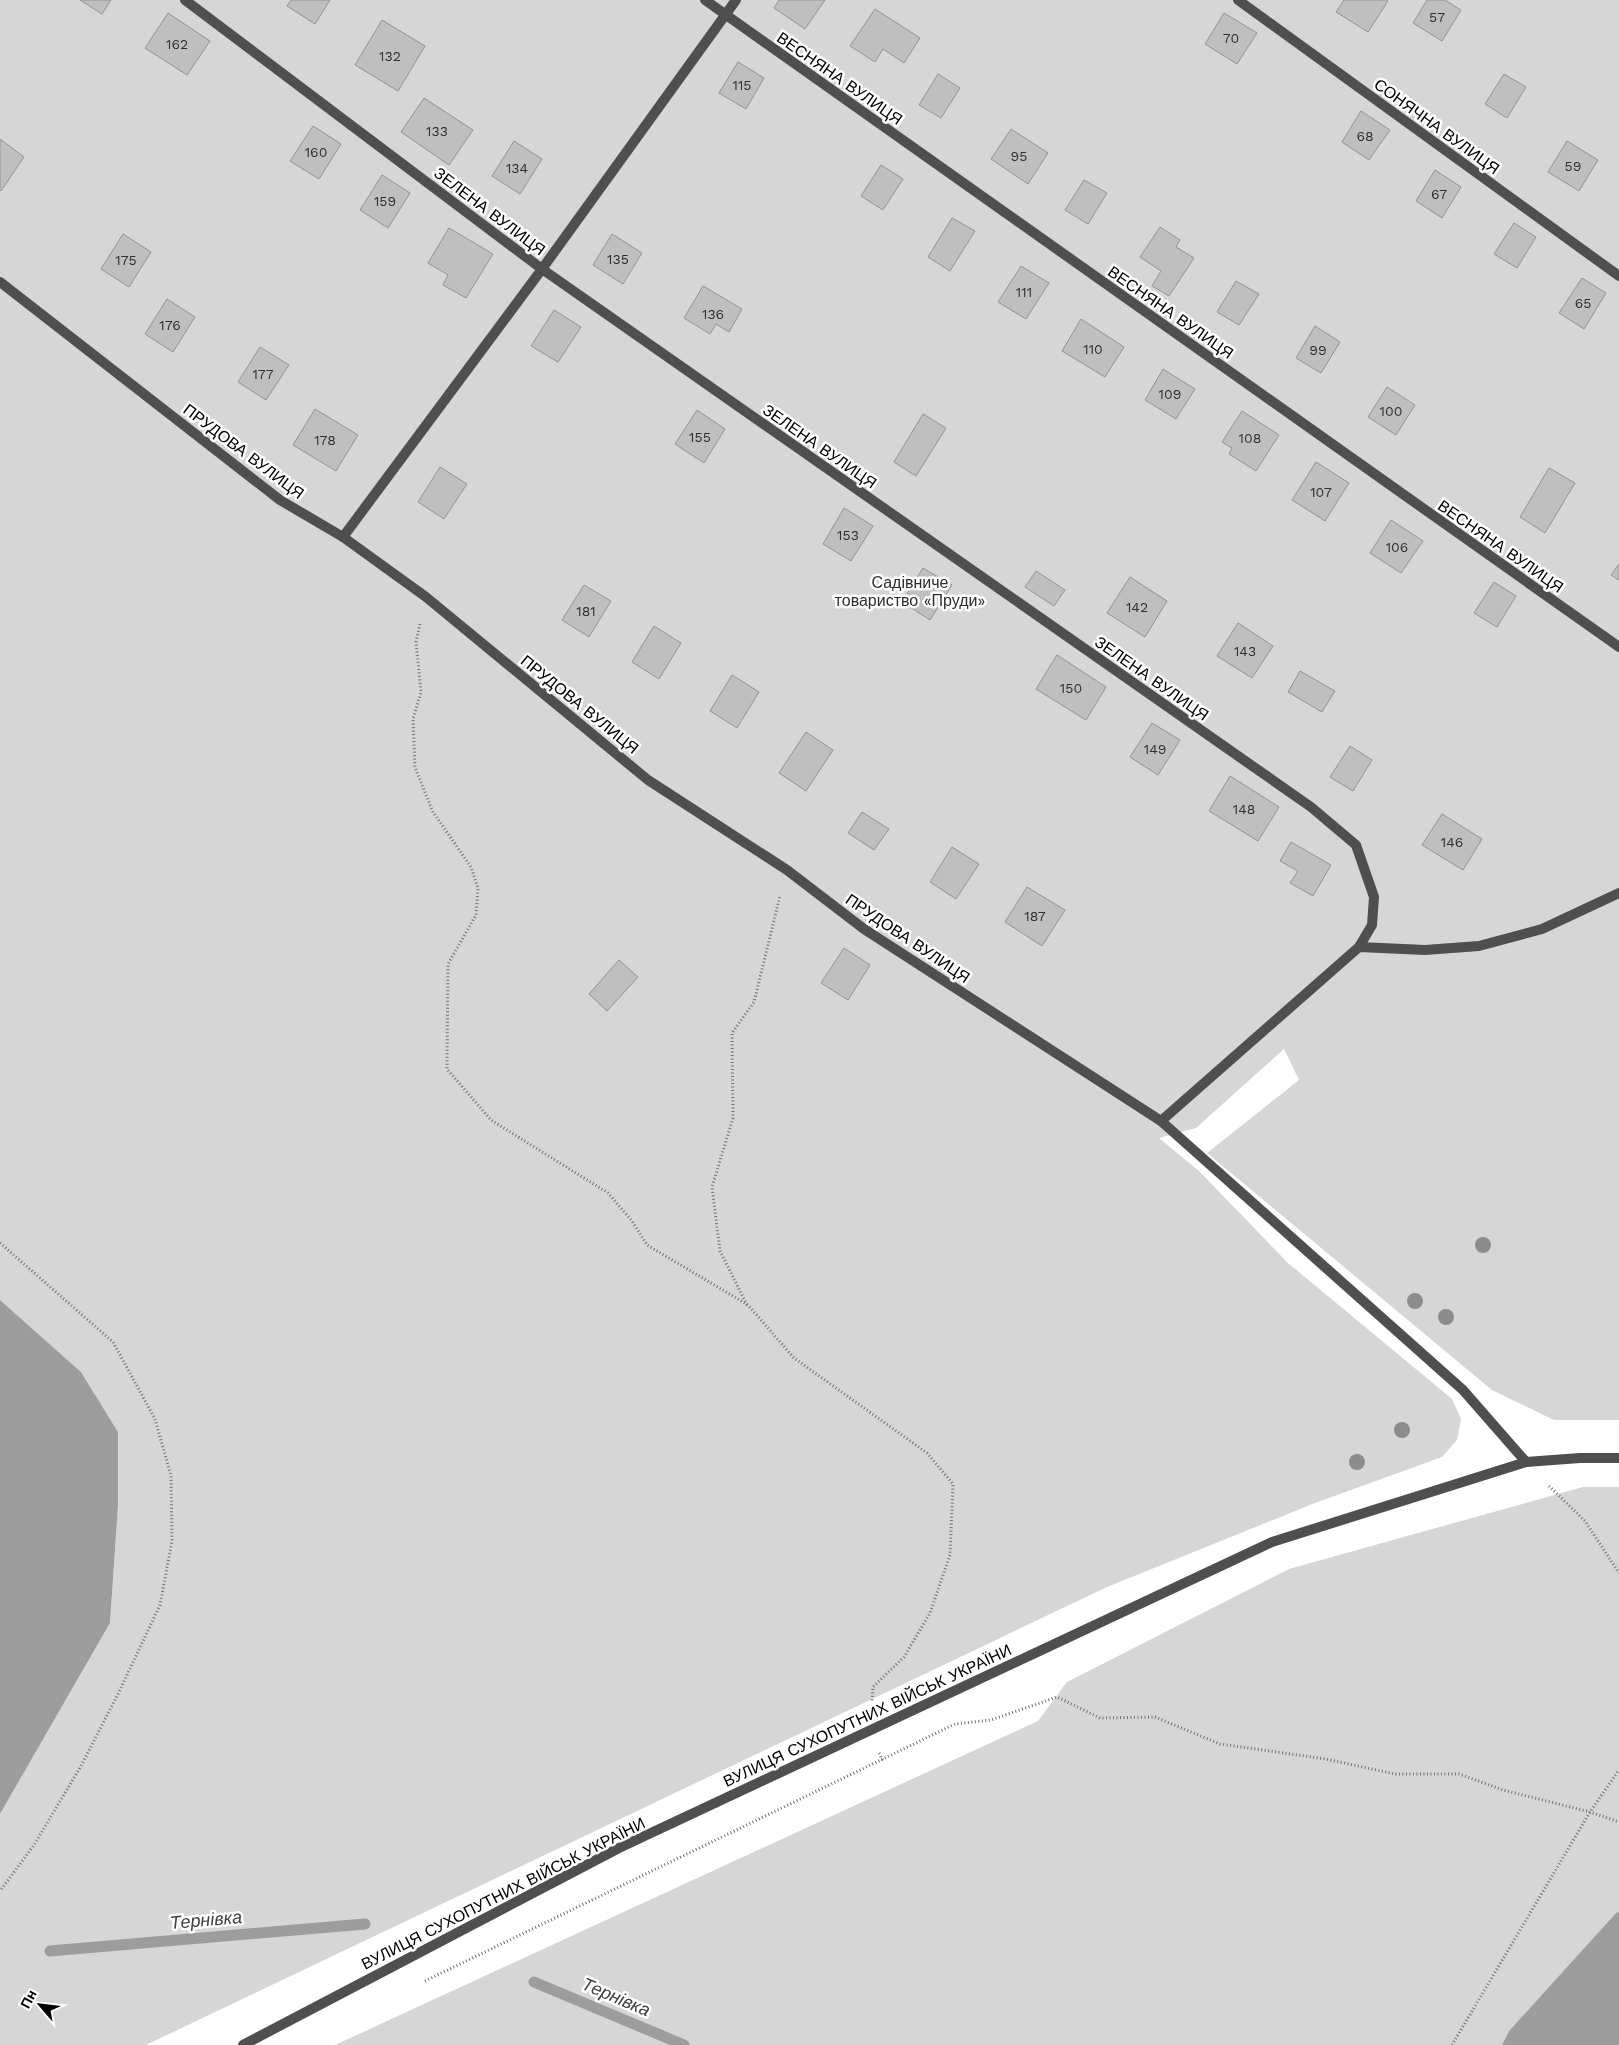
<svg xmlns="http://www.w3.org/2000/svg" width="1619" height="2045" font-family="'Work Sans',sans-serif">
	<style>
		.green { fill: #d6d6d6 }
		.water { fill: #9d9d9d }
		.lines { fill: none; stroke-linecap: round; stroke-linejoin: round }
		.stream { stroke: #9d9d9d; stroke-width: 11 }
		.building { fill: #bfbfbf; stroke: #939393 }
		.path { stroke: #717171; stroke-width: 3; stroke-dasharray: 1 2.5; stroke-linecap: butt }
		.service { stroke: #4f4f4f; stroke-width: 10 }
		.tertiary { stroke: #4f4f4f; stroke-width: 10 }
		.tree { fill: #8c8c8c }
		.labels { text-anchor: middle; stroke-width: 5; stroke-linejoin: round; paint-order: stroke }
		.number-label { font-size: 14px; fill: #303030 }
		.street-label { font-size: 16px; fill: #000; stroke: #fff }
		.park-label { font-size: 16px; fill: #2d2d2d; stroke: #fff }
		.water-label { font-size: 18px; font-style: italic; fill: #3e3e3e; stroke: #fff }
	</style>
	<rect width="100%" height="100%" fill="#fff"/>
	<g class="green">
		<polygon points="0,0 1619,0 1619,1420 1554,1420 1492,1390 1207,1153 1299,1080 1284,1049 1196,1128 1159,1138 1199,1171 1288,1263 1452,1399 1461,1419 1457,1440 1442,1457 1315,1503 1107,1587 146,2045 0,2045 0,1814 110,1623 118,1506 118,1432 81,1372 0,1300"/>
		<polygon points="1583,1487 1619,1487 1619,1913 1617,1913 1509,2031 1502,2045 335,2045 1038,1721 1067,1682 1289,1569"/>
	</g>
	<g class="water">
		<polygon points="0,1300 81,1372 118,1432 118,1506 110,1623 0,1814"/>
		<polygon points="1617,1912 1619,1913 1619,2045 1502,2045 1509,2031"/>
	</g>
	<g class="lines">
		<g class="stream">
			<polyline points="50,1951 365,1924"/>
			<polyline points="534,1982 684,2045"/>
		</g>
	</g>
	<g class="building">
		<polygon points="80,0 111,0 102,14"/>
		<polygon points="291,0 330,0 315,24 287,6"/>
		<polygon points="779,0 825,0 805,29 774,8"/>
		<polygon points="1344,0 1386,0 1388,1 1368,32 1336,12"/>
		<polygon points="1427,0 1445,0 1461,10 1442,41 1413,23"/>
		<polygon points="875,9 920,38 904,63 883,49 875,62 850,46"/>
		<polygon points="168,13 210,41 187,75 145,48"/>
		<polygon points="1224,13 1257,33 1237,64 1205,44"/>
		<polygon points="382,20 425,46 398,91 355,65"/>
		<polygon points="738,62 764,78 746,109 719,93"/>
		<polygon points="938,74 960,88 941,118 919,105"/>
		<polygon points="1504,74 1526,87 1507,118 1485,104"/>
		<polygon points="424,98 473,130 449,165 401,132"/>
		<polygon points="1361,111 1390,130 1369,160 1342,142"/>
		<polygon points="313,126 341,144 319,179 290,161"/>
		<polygon points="1011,129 1048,153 1028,184 991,159"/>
		<polygon points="0,139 24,157 1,191 0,190"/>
		<polygon points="514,141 542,159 520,194 492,176"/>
		<polygon points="1567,141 1598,160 1579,191 1548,172"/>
		<polygon points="881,165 903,179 883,210 861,196"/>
		<polygon points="1435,170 1461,187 1442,218 1416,201"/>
		<polygon points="382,175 410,193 388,228 360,210"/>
		<polygon points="1084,180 1107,193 1088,224 1065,210"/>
		<polygon points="952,218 975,231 950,271 928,257"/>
		<polygon points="1514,223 1536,237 1517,268 1494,254"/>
		<polygon points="1160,227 1180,240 1176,247 1194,258 1169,296 1152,286 1161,271 1140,257"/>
		<polygon points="449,228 493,254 466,298 443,285 448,275 428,263"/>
		<polygon points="123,234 151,252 129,287 101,269"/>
		<polygon points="612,234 642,253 623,284 593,265"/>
		<polygon points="1021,266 1049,283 1026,319 998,302"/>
		<polygon points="1582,278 1606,293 1584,329 1559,313"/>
		<polygon points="1236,281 1259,294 1239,325 1217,312"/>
		<polygon points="703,286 742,309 729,332 716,324 710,334 684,318"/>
		<polygon points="167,299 195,317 173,352 145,334"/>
		<polygon points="554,310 581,327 558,362 531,346"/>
		<polygon points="1081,319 1124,347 1105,377 1062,351"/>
		<polygon points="1315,326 1340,342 1321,373 1296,358"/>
		<polygon points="260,347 289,365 266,400 238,382"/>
		<polygon points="1163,369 1195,389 1176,419 1145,400"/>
		<polygon points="1387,387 1415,405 1396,435 1368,417"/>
		<polygon points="315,409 358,435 336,471 293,445"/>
		<polygon points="697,410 725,429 704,463 675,444"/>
		<polygon points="1242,411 1279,435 1256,471 1229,454 1232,448 1222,442"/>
		<polygon points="923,414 946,428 916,476 894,462"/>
		<polygon points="1316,462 1349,483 1325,521 1292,500"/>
		<polygon points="440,467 467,484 444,519 418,502"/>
		<polygon points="1549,468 1575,483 1545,533 1520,517"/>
		<polygon points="844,508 873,526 851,561 823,544"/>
		<polygon points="1391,520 1423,541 1401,573 1370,553"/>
		<polygon points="1619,564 1619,580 1611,575"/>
		<polygon points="923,568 952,585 930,620 902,602"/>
		<polygon points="1036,571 1065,590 1054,606 1025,587"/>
		<polygon points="1130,577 1167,601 1145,637 1107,613"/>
		<polygon points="1494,582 1516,596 1497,627 1474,613"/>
		<polygon points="584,585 611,601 589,637 562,620"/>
		<polygon points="1238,623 1273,646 1252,678 1217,656"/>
		<polygon points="654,626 681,643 659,679 632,662"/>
		<polygon points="1057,655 1106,687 1086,720 1036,689"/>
		<polygon points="1300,671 1335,691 1322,712 1288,692"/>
		<polygon points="732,675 759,692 737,728 710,711"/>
		<polygon points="1152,723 1180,740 1158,775 1130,757"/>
		<polygon points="806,732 833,750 806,791 779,773"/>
		<polygon points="1350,746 1372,760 1353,791 1330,777"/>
		<polygon points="1230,776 1279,807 1258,841 1209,811"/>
		<polygon points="862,812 889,829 874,850 848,833"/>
		<polygon points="1442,814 1482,839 1463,870 1422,845"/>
		<polygon points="1291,842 1331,865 1313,896 1290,883 1298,871 1280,861"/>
		<polygon points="952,847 979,864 956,899 930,882"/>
		<polygon points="1027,887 1065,910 1042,946 1005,922"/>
		<polygon points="844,948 870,965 848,1000 821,983"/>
		<polygon points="619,960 638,977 607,1011 589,994"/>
	</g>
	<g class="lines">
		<g class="path">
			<polyline points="420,624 416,642 421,692 413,719 415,767 433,812 471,867 478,888 476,915 448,964 447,1069 491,1120 608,1193 632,1221 647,1245 748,1305 794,1358 927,1453 953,1484 950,1555 930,1613 904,1657 873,1687 872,1701"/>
			<polyline points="0,1243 113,1342 155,1419 171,1476 172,1541 160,1605 119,1692 81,1766 34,1845 0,1891"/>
			<polyline points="747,1305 720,1251 712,1187 733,1118 732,1033 754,1002 780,896"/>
			<polyline points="1549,1486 1585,1521 1619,1573"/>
			<polyline points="879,1753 883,1761"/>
			<polyline points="425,1981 955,1724 991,1720 1057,1697 1100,1718 1155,1717 1220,1744 1326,1759 1395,1774 1459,1774 1503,1790 1590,1812 1619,1822"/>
			<polyline points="1452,2045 1590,1812 1619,1770"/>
		</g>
		<g class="service">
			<polyline points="185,0 542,269 1311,807 1356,845 1374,897 1372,925 1359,947"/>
			<polyline points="705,0 1619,647"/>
			<polyline points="1238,0 1619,276"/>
			<polyline points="0,282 280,500 343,537 426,597 648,780 787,870 864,929 1161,1121 1463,1390 1526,1462"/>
			<polyline points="343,537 542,269 736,0"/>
			<polyline points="1161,1121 1359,947 1425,950 1479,946 1542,929 1619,893"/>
		</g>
		<polyline class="tertiary" points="243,2045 619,1848 1272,1542 1526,1462 1580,1458 1619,1458"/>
	</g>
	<g class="tree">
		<circle cx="1483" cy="1245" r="8"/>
		<circle cx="1415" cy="1301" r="8"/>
		<circle cx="1446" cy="1317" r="8"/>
		<circle cx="1402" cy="1430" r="8"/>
		<circle cx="1357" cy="1462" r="8"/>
	</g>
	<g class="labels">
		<g class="number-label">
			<text x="1437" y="22">57</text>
			<text x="1231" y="43">70</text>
			<text x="177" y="49">162</text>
			<text x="390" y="61">132</text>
			<text x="742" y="90">115</text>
			<text x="437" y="136">133</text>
			<text x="1365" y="141">68</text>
			<text x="316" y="157">160</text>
			<text x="1019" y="161">95</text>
			<text x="1573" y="171">59</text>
			<text x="517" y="173">134</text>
			<text x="1439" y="199">67</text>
			<text x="385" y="206">159</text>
			<text x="618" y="264">135</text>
			<text x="126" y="265">175</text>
			<text x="1024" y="297">111</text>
			<text x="1583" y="308">65</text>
			<text x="713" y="319">136</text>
			<text x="170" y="330">176</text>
			<text x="1093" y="354">110</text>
			<text x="1318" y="355">99</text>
			<text x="263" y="379">177</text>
			<text x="1170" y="399">109</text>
			<text x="1391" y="416">100</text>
			<text x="700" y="442">155</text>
			<text x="1250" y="443">108</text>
			<text x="325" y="445">178</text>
			<text x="1321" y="497">107</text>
			<text x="848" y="540">153</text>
			<text x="1397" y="552">106</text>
			<text x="1137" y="612">142</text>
			<text x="586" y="616">181</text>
			<text x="1245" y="656">143</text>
			<text x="1071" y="693">150</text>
			<text x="1155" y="754">149</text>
			<text x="1244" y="814">148</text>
			<text x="1452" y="847">146</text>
			<text x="1035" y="921">187</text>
		</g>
		<g class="street-label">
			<text transform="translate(840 78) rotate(35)" y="6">ВЕСНЯНА ВУЛИЦЯ</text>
			<text transform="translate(1437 126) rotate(36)" y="6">СОНЯЧНА ВУЛИЦЯ</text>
			<text transform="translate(490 211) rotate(37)" y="6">ЗЕЛЕНА ВУЛИЦЯ</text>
			<text transform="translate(1171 312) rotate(35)" y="6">ВЕСНЯНА ВУЛИЦЯ</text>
			<text transform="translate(820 446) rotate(35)" y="6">ЗЕЛЕНА ВУЛИЦЯ</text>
			<text transform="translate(244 451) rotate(37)" y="6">ПРУДОВА ВУЛИЦЯ</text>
			<text transform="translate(1501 546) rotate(35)" y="6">ВЕСНЯНА ВУЛИЦЯ</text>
			<text transform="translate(1152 678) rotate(35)" y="6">ЗЕЛЕНА ВУЛИЦЯ</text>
			<text transform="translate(580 704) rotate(39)" y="6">ПРУДОВА ВУЛИЦЯ</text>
			<text transform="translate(908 938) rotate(34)" y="6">ПРУДОВА ВУЛИЦЯ</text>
			<text transform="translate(867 1715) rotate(-25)" y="6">ВУЛИЦЯ СУХОПУТНИХ ВІЙСЬК УКРАЇНИ</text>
			<text transform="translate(503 1893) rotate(-27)" y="6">ВУЛИЦЯ СУХОПУТНИХ ВІЙСЬК УКРАЇНИ</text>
		</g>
		<g class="park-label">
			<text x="910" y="588">Садівниче<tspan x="910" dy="18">товариство «Пруди»</tspan></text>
		</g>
		<g class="water-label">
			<text transform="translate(206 1920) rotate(-5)" y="6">Тернівка</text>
			<text transform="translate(616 1997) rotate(23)" y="6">Тернівка</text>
		</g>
	</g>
	<g transform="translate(40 2005) rotate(298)" stroke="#ffffff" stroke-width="4" paint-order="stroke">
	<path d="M0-4L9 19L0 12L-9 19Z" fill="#000000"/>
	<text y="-8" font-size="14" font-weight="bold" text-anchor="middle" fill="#000000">Пн</text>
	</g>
</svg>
